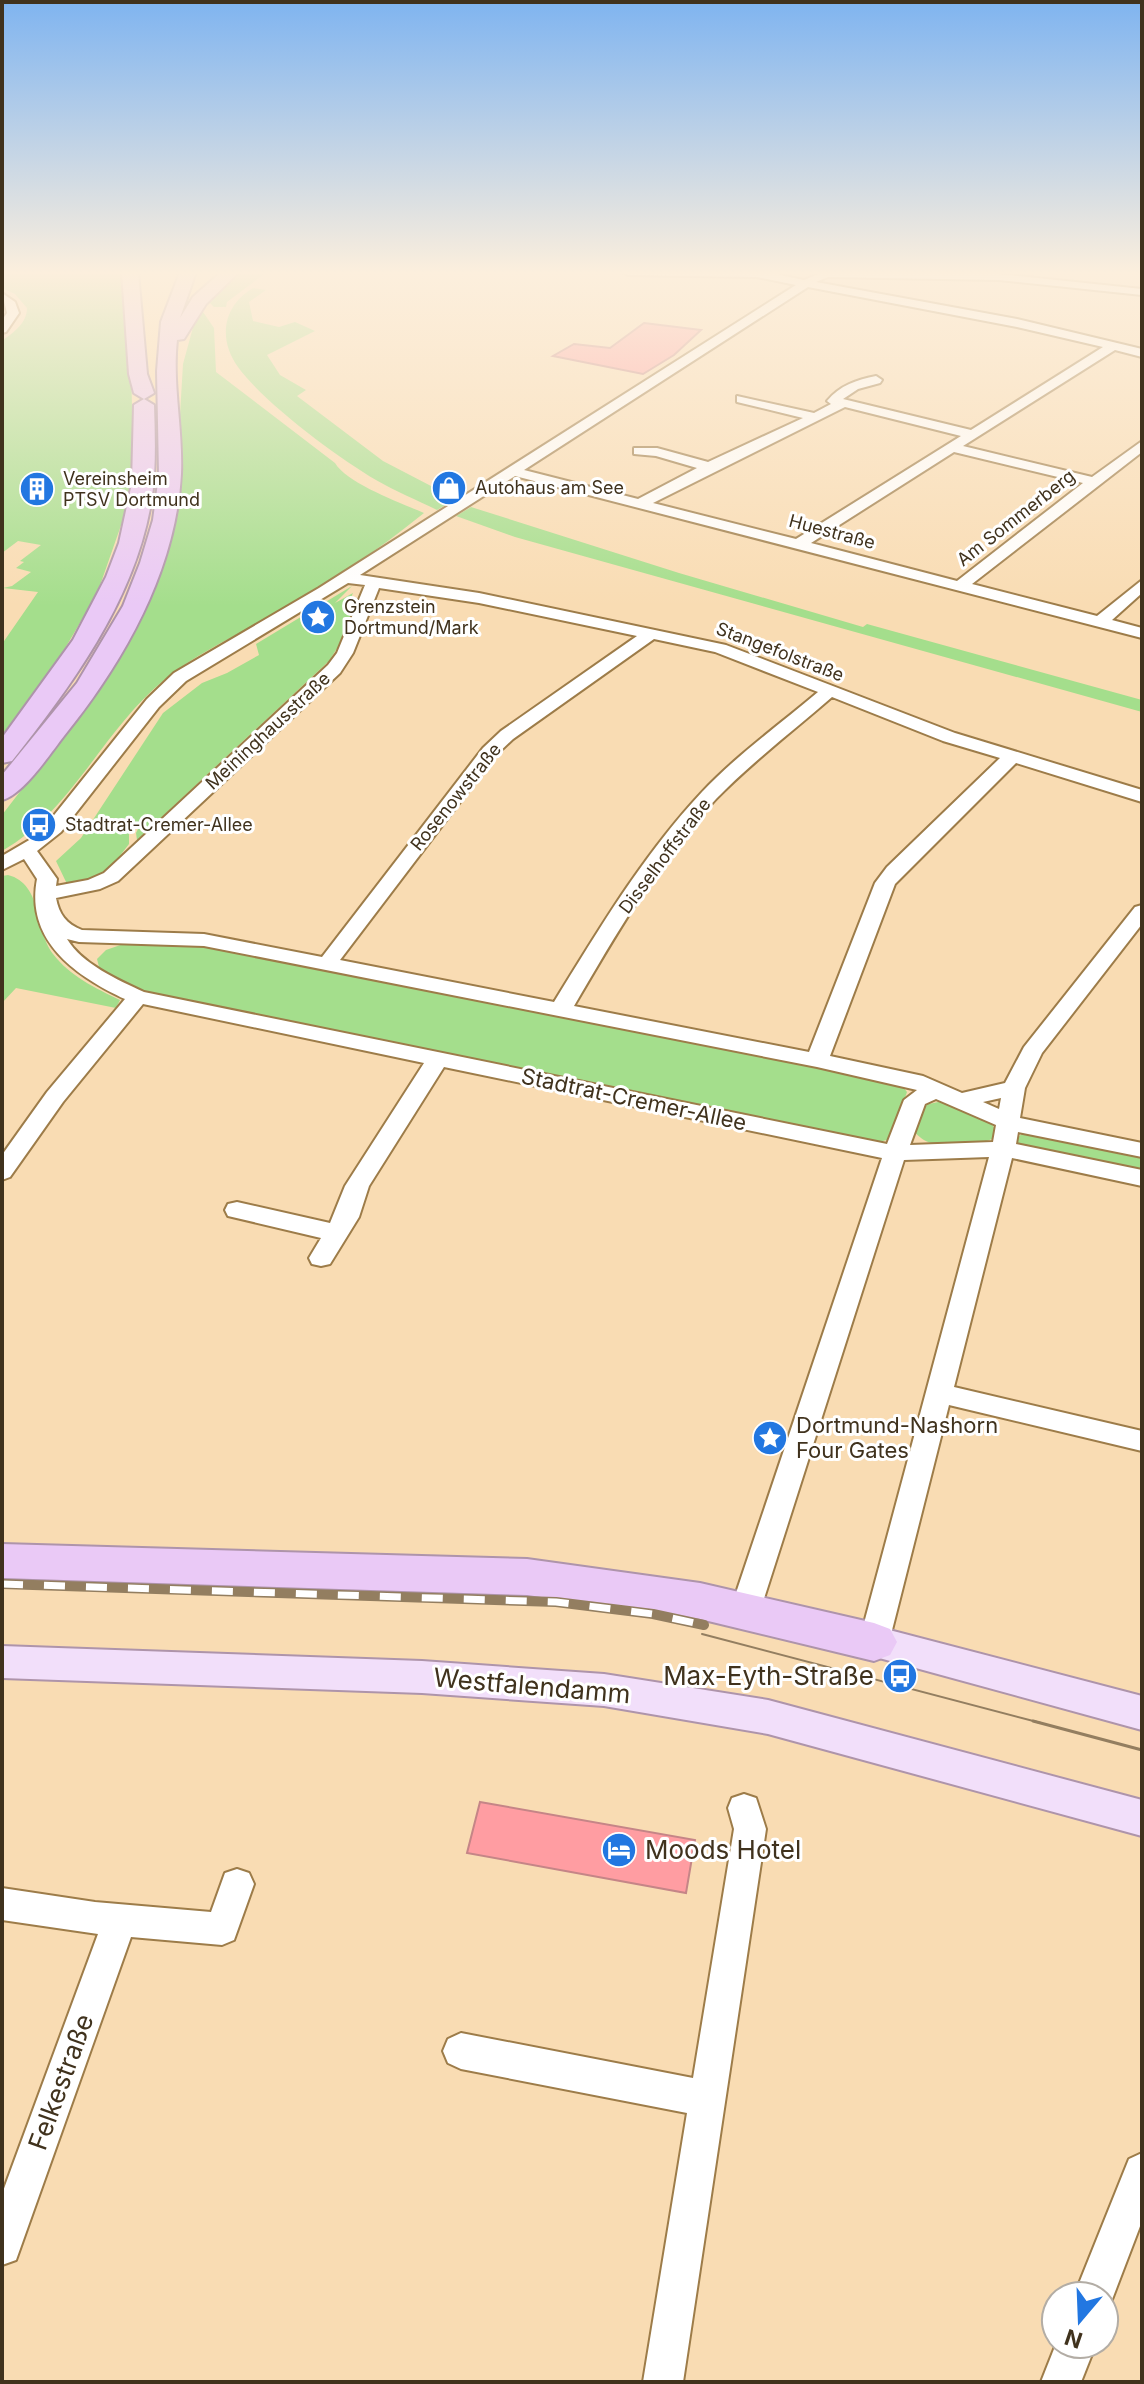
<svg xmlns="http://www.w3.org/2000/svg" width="1144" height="2384" font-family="Inter,sans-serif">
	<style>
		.green { fill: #a4de8c }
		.building { fill: #ff9da2; stroke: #c58587; stroke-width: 2 }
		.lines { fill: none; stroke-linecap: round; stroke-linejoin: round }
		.minor-casing { stroke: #9d7c49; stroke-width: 4 }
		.major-casing { stroke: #ae94aa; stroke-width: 4 }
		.highway-casing { stroke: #ae94aa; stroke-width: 4 }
		.minor { fill: #fff; fill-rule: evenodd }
		.major { fill: #f2dffa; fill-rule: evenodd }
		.highway { fill: #eac9f6; fill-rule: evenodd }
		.tram-far1 { stroke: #937e60; stroke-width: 2 }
		.tram { stroke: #937e60; stroke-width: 3 }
		.rail-casing { stroke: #937e60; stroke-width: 10 }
		.rail { stroke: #fff; stroke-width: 7; stroke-dasharray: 21; stroke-linecap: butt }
		.labels { text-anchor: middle; stroke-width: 6; stroke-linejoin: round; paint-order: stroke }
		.far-poi-label { font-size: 18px; fill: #40321d; stroke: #fff; text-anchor: start }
		.far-street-label { font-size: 18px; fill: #40321d; stroke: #fff }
		.street-label { font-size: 22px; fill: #40321d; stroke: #fff }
		.poi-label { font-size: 22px; fill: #40321d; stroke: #fff; text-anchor: start }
		.near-poi-label { font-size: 26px; fill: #40321d; stroke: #fff; text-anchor: end }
		.near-street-label { font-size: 26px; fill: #40321d; stroke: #fff }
	</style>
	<rect width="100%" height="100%" fill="#f9dcb3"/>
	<g class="green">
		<path d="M 2,272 L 122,272 L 131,357 L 133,459 L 126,511 L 97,594 L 54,667 L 2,735 L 2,644 L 38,592 L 3,588 L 12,586 L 31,572 L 16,568 L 24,562 L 20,561 L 41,545 L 18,541 L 2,553 L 2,341 C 14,332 27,323 27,308 L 15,294 L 2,288 Z"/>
		<polygon points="241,272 267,272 227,302 226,307 214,307 208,301"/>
		<path d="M 253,288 L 266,290 L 249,302 L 253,321 L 279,327 L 295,322 L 315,331 L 267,355 L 280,375 L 306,390 L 297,396 L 383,461 L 456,499 L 437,510 C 417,500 395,491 376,480 C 337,457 264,403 238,367 C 217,338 224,305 253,288 Z"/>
		<path d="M 203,312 L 214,328 L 216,372 L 335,463 C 347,483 398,502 424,513 C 376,552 326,585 273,615 C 236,636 197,653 164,680 C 103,730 72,811 2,851 L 2,815 L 96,693 L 174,516 L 183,364 L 195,320 Z"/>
		<polygon points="471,507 679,573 863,627 867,624 1142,700 1142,712 515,537 456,516"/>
		<polygon points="352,586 335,603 353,593 348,604 356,604 341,642 329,661 137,840 136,833 146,813 129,834 129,844 106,874 82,883 85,879 67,884 56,861 81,838 163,713 202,683 227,673 259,655 256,644"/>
		<path d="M 8,875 C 43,884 34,929 53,954 C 70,976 95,988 120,1000 L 116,1008 L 16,988 L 2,1003 L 2,876 Z"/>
		<polygon points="132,941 197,945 900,1083 907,1092 890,1139 876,1143 161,997 118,981 100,971 97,959 106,950"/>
		<path d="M 943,1101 L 990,1121 L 996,1131 L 992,1139 C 971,1149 925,1152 913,1129 L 924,1105 Z"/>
		<polygon points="1024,1132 1142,1155 1142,1171 1019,1146 1015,1140"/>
	</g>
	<g class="building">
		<polygon points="644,323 701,330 674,355 643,374 553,356 574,344 610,348"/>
		<polygon points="480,1802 695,1840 686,1893 467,1853"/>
	</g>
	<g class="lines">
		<g class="minor-casing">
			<g id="minor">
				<path d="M 622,272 L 779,272 L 780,275 L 804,280 L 823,272 L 999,274 L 1142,289 L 1142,295 L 999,280 L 828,277 L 816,282 L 1017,319 L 1142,349 L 1142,357 L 1115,350 L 963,446 L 1092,477 L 1142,441 L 1142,452 L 972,584 L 1097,616 L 1142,580 L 1142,593 L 1112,620 L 1142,628 L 1142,638 L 515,476 L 360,575 L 479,593 L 726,645 L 955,733 L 1142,790 L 1142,802 L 1016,763 L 895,884 L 830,1056 L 923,1076 L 962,1093 L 1005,1083 L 1024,1047 L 1135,907 L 1142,905 L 1142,924 L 1042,1053 L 1025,1088 L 1020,1118 L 1142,1143 L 1142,1157 L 1018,1132 L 1016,1144 L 1142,1170 L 1142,1186 L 1012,1158 L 954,1387 L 1142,1431 L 1142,1451 L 949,1405 L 889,1642 L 885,1651 L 874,1655 L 863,1651 L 859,1642 L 989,1157 L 904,1160 L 760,1611 L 756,1620 L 745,1623 L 734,1620 L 730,1611 L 882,1158 L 444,1067 L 369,1186 L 359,1217 L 330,1264 L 321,1266 L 312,1264 L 309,1258 L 321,1238 L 228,1216 L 225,1210 L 228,1204 L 237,1202 L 330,1223 L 345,1186 L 424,1063 L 143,1004 L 63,1102 L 10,1177 L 2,1180 L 2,1155 L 47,1092 L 125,999 C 76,976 25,941 37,879 L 24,859 L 2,870 L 2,856 L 31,839 L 47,824 L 147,699 L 174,673 L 319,588 L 796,285 L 757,277 L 628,275 ZM 808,287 L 1017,327 L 1103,347 L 971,430 L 843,399 L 858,389 L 880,383 L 882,380 L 876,376 C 857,380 840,385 827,401 L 831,404 L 814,413 L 737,396 L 737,402 L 803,418 L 708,462 L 657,448 L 634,448 L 634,454 L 656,456 L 697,468 L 638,499 L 524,470 ZM 845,407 L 961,436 L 796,539 L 653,503 ZM 954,452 L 1083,483 L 957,581 L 811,543 ZM 348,583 L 365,585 L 337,653 L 328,665 L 104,873 L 88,880 L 56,886 L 57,879 L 37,851 L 61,832 L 159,707 L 186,681 ZM 379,588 L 479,603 L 637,636 L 501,731 L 483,748 L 322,957 L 204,934 L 82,930 C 66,924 59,914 56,898 L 100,889 L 118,881 L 340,673 L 353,653 ZM 654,639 L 715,652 L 818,692 C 779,725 737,755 702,792 C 643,855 599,929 554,1002 L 340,960 L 495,756 L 513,739 ZM 832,697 L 943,741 L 1000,758 L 887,867 L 875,883 L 809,1052 L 574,1006 C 616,934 659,860 716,799 C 752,762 793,731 832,697 ZM 67,939 L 79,942 L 204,946 L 817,1067 L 917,1090 L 904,1100 L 887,1144 L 144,992 C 118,980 82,964 67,939 ZM 1001,1098 L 999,1109 L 983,1102 ZM 936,1099 L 996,1125 L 993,1142 L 910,1145 L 925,1104 Z"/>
				<polygon points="2,293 15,302 19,313 6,332 2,333 2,320 7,313"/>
				<polygon points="744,1794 756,1798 766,1829 683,2382 643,2382 687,2113 461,2069 448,2063 443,2051 448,2039 461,2033 693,2078 734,1829 728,1808 732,1798"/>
				<polygon points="237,1869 249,1873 254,1884 234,1940 222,1945 131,1937 21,2246 16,2260 2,2265 2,2194 98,1934 2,1920 2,1888 95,1902 211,1912 225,1873"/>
				<polygon points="1142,2153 1142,2221 1108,2310 1104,2312 1104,2296 1074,2296 1129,2159"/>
				<polygon points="1056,2344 1096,2344 1081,2382 1041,2382"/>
			</g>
		</g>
		<g class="major-casing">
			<g id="major">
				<polygon points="874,1626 1142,1696 1142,1730 861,1653 855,1642 861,1631"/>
				<polygon points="2,1646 422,1661 604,1674 768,1700 1142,1800 1142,1836 768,1734 604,1706 422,1693 2,1678"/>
			</g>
		</g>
		<g class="highway-casing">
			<g id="highway">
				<polygon points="122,272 138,272 147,374 154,393 144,399 134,393 129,374"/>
				<path d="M 180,272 L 196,272 L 180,318 L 193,297 L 221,272 L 239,272 L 206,304 L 184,339 L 177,340 C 172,384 183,429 181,474 C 176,570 124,662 64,736 C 50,754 23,795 2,800 L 2,775 L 77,683 L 123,606 L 140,563 L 153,520 L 159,475 L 157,371 L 161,322 Z"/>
				<path d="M 144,399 L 154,405 C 155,436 156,467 152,497 C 137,597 73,684 12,761 L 2,763 L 2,738 L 73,640 L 106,577 L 119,543 L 132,483 L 134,405 Z"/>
				<polygon points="2,1544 527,1559 700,1583 874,1623 890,1629 897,1642 890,1655 874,1661 700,1619 527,1595 2,1578"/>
			</g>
		</g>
		<use href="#minor" class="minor"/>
		<use href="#major" class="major"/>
		<use href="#highway" class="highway"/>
		<polyline class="tram-far1" points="702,1634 1041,1723"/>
		<polyline class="tram" points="1033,1721 1142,1750"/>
		<g class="rail-casing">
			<polyline id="rail" points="2,1584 556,1602 653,1614 704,1625"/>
		</g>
		<use href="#rail" class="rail"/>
	</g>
	<linearGradient id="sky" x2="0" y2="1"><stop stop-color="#7fb4f0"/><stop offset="0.45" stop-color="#fcefdd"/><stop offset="1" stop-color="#fcefdd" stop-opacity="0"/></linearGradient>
	<rect width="1144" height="606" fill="url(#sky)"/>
	<defs>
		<g id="shop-disc" transform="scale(1.8)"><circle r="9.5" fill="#2277e1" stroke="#fff"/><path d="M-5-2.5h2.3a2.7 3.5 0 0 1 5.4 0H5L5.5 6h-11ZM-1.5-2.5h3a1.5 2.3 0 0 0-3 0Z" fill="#fff"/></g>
		<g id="building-disc" transform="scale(1.8)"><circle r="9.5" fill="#2277e1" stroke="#fff"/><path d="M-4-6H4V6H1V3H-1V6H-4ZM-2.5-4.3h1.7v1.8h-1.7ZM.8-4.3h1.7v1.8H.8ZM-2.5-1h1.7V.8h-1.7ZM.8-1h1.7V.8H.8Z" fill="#fff"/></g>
		<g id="sight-disc" transform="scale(1.8)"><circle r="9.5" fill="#2277e1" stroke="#fff"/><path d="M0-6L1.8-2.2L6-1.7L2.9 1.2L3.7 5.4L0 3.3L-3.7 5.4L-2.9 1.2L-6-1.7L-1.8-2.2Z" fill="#fff"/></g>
		<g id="bus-disc" transform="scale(1.8)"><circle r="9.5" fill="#2277e1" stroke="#fff"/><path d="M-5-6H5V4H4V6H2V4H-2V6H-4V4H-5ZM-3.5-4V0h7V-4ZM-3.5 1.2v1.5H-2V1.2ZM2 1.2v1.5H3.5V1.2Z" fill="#fff"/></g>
		<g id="hotel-disc" transform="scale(1.8)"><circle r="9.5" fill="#2277e1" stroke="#fff"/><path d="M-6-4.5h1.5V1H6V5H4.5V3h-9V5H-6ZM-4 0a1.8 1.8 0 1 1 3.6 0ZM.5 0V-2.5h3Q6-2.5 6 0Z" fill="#fff"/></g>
	</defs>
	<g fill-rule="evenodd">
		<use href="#shop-disc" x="449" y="488"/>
		<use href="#building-disc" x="37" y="489"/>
		<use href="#sight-disc" x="318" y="617"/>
		<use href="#bus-disc" x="39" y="825"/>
		<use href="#sight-disc" x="770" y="1438"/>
		<use href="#bus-disc" x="900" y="1676"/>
		<use href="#hotel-disc" x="619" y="1850"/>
	</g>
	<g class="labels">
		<g class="far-poi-label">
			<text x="63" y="485">Vereinsheim<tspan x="63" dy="21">PTSV Dortmund</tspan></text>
			<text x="475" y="494">Autohaus am See</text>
			<text x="344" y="613">Grenzstein<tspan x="344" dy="21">Dortmund/Mark</tspan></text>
			<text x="65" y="831">Stadtrat-Cremer-Allee</text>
		</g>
		<g class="far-street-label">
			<text transform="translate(1016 518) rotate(-38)" y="6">Am Sommerberg</text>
			<text transform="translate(832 532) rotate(15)" y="6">Huestraße</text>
			<text transform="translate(780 652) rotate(21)" y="6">Stangefolstraße</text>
			<text transform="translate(268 731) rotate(-43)" y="6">Meininghausstraße</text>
			<text transform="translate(456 797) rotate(-51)" y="6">Rosenowstraße</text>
			<text transform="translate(665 856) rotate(-53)" y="6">Disselhoffstraße</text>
		</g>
		<g class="street-label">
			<text transform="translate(634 1099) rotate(12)" y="8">Stadtrat-Cremer-Allee</text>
		</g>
		<g class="poi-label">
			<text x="796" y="1433">Dortmund-Nashorn<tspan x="796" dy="25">Four Gates</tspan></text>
		</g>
		<g class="near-poi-label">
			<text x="874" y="1685">Max-Eyth-Straße</text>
			<text x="645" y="1859" text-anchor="start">Moods Hotel</text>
		</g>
		<g class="near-street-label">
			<text transform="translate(532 1686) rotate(5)" y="9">Westfalendamm</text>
			<text transform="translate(61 2082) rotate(-70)" y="9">Felkestraße</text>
		</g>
	</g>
	<rect width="1144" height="2384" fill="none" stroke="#40321d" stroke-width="8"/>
	<g transform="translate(1080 2320) rotate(199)"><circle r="38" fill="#ffffff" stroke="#b3ada5" stroke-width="2"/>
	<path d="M0-6L14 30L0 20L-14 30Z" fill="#2277e1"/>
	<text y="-12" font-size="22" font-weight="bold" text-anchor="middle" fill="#40321d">N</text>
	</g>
</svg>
